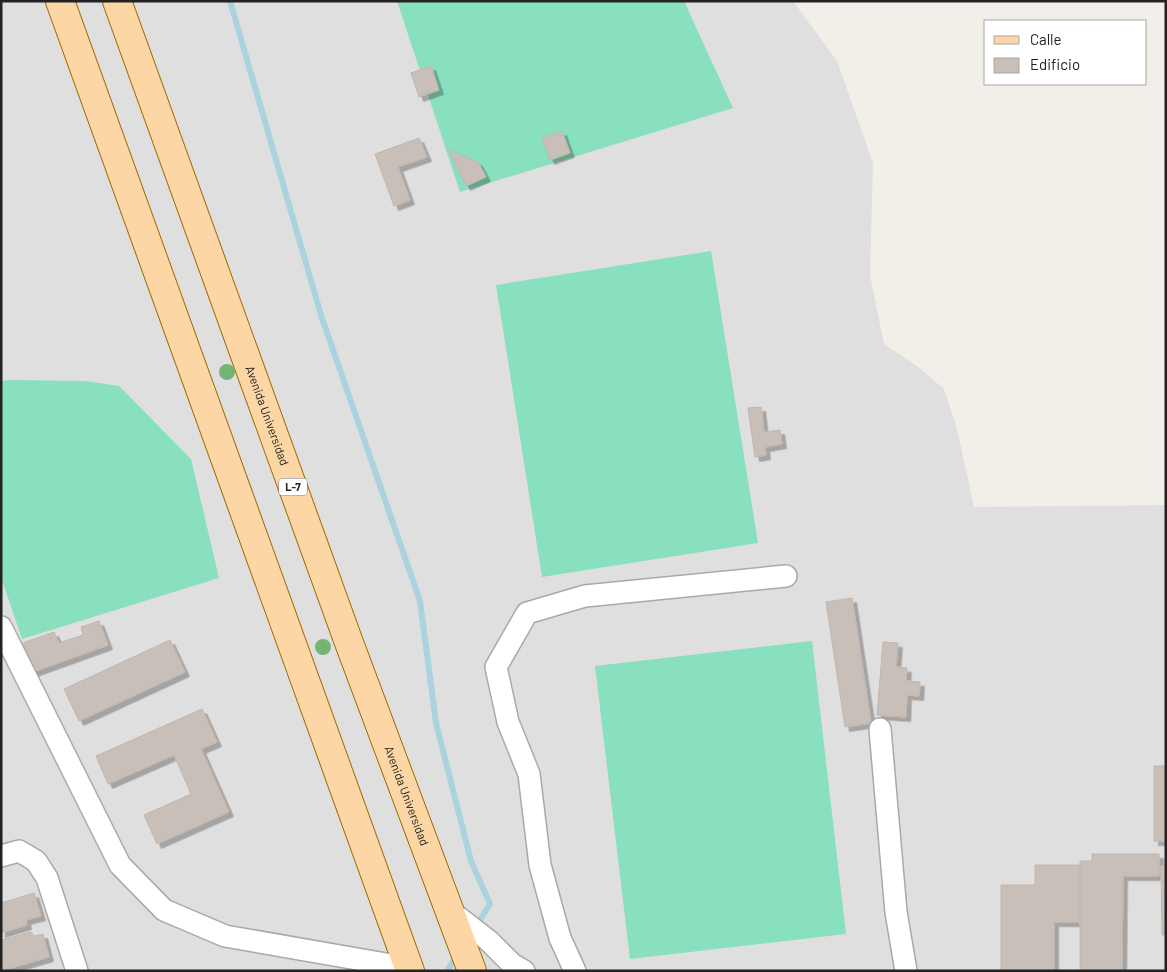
<svg xmlns="http://www.w3.org/2000/svg" width="1167" height="972" font-family="Barlow,sans-serif">
	<style>
		.residential { fill: #e0dfdf }
		.pitch { fill: #88e0be }
		.lines { fill: none; stroke-linecap: round; stroke-linejoin: round }
		.stream { stroke: #aad3df; stroke-width: 6 }
		.building { fill: #c7bfb8; stroke: #c4b6ab; filter: url(#shadow) }
		.minor-casing { stroke: #a9a9a9; stroke-width: 24 }
		.major-casing { stroke: #a06b00; stroke-width: 30 }
		.minor { stroke: #fff; stroke-width: 21 }
		.major { stroke: #fcd6a4; stroke-width: 28 }
		.tree { fill: #74b475 }
		.labels { text-anchor: middle; stroke-width: 4.5; stroke-linejoin: round; paint-order: stroke }
		.shield { fill: #fff; stroke: #646464; stroke-width: 1 }
		.shield-label { font-size: 11px; font-weight: bold; fill: #222 }
		.street-label { font-size: 12px; fill: #222; stroke: #fff }
	</style>
	<defs>
		<filter id="shadow"><feDropShadow dx="4.5" dy="4.5" stdDeviation="0" flood-color="#0004"/></filter>
	</defs>
	<rect width="100%" height="100%" fill="#f2efe9"/>
	<polygon class="residential" points="1,1 793,1 837,61 873,163 870,275 884,344 917,366 944,389 957,429 974,507 1166,505 1166,971 1,971"/>
	<g class="pitch">
		<polygon points="397,1 684,1 733,108 460,192"/>
		<polygon points="711,251 758,543 542,577 496,285"/>
		<polygon points="10,380 85,381 119,386 191,459 219,578 22,639 1,577 1,381"/>
		<polygon points="812,641 846,934 630,959 595,666"/>
	</g>
	<g class="lines">
		<g class="stream">
			<polyline points="230,1 321,315 420,601 436,723 471,861 490,904 480,920"/>
			<polyline points="447,971 455,958"/>
		</g>
	</g>
	<g class="building">
		<polygon points="431,66 439,90 419,97 411,73"/>
		<polygon points="562,131 570,153 550,160 542,138"/>
		<polygon points="419,138 427,157 398,167 410,200 394,206 375,154"/>
		<polygon points="449,150 478,162 486,177 466,186"/>
		<polygon points="761,407 764,432 780,430 782,444 765,447 766,455 755,457 748,408"/>
		<polygon points="852,598 871,723 845,727 826,602"/>
		<polygon points="99,621 108,645 33,672 23,643 54,632 59,643 83,635 81,627"/>
		<polygon points="170,640 185,672 79,721 64,689"/>
		<polygon points="883,642 898,643 896,667 907,668 906,681 920,682 919,696 907,695 906,717 877,715"/>
		<polygon points="202,709 217,742 201,749 229,812 157,844 144,815 191,794 174,755 108,784 96,756"/>
		<rect x="1154" y="766" width="12" height="75"/>
		<polygon points="1092,854 1159,854 1159,876 1123,876 1122,971 1080,971 1080,861 1092,861"/>
		<polygon points="1035,865 1080,865 1080,922 1054,922 1054,971 1001,971 1001,885 1035,885"/>
		<polygon points="1161,866 1166,866 1166,935 1162,935"/>
		<polygon points="34,893 41,916 26,920 27,925 1,933 1,903"/>
		<polygon points="31,932 34,936 43,934 49,957 1,971 1,940"/>
	</g>
	<g class="lines">
		<g class="minor-casing">
			<g id="minor">
				<polyline points="1,627 120,865 164,910 225,936 409,968"/>
				<polyline points="880,729 896,912 906,971"/>
				<polyline points="1,856 19,851 36,861 47,878 77,971"/>
				<polyline points="449,910 489,941 512,964 524,971"/>
				<polyline points="575,971 560,938 540,865 529,774 508,722 496,667 527,613 585,596 786,576"/>
			</g>
		</g>
		<g class="major-casing">
			<g id="major">
				<polyline points="60,1 410,971"/>
				<path id="s1" d="M 117,1 L 348,640 L 472,971"/>
			</g>
		</g>
		<use href="#minor" class="minor"/>
		<use href="#major" class="major"/>
	</g>
	<g class="tree">
		<circle cx="227" cy="372" r="8"/>
		<circle cx="323" cy="647" r="8"/>
	</g>
	<g class="labels">
		<rect class="shield" x="279" y="478.5" width="28" height="17" rx="4"/>
		<g class="shield-label">
			<text x="293" y="491">L-7</text>
		</g>
		<g class="street-label">
			<text dy="4" stroke="none"><textPath href="#s1" startOffset="441">Avenida Universidad</textPath></text>
			<text dy="4" stroke="none"><textPath href="#s1" startOffset="846">Avenida Universidad</textPath></text>
		</g>
	</g>
	<rect width="1167" height="972" fill="none" stroke="#222222" stroke-width="5"/>
	<rect x="984" y="20" width="162" height="65" fill="#ffffff" stroke="#a7a7a7"/>
	<rect x="994" y="36" width="25" height="8" fill="#fcd6a4" stroke="#a7a7a7"/>
	<text x="1030" y="45" font-size="15" fill="#222222">Calle</text>
	<rect x="994" y="58" width="25" height="15" fill="#c7bfb8" stroke="#a7a7a7"/>
	<text x="1030" y="70" font-size="15" fill="#222222">Edificio</text>
</svg>
